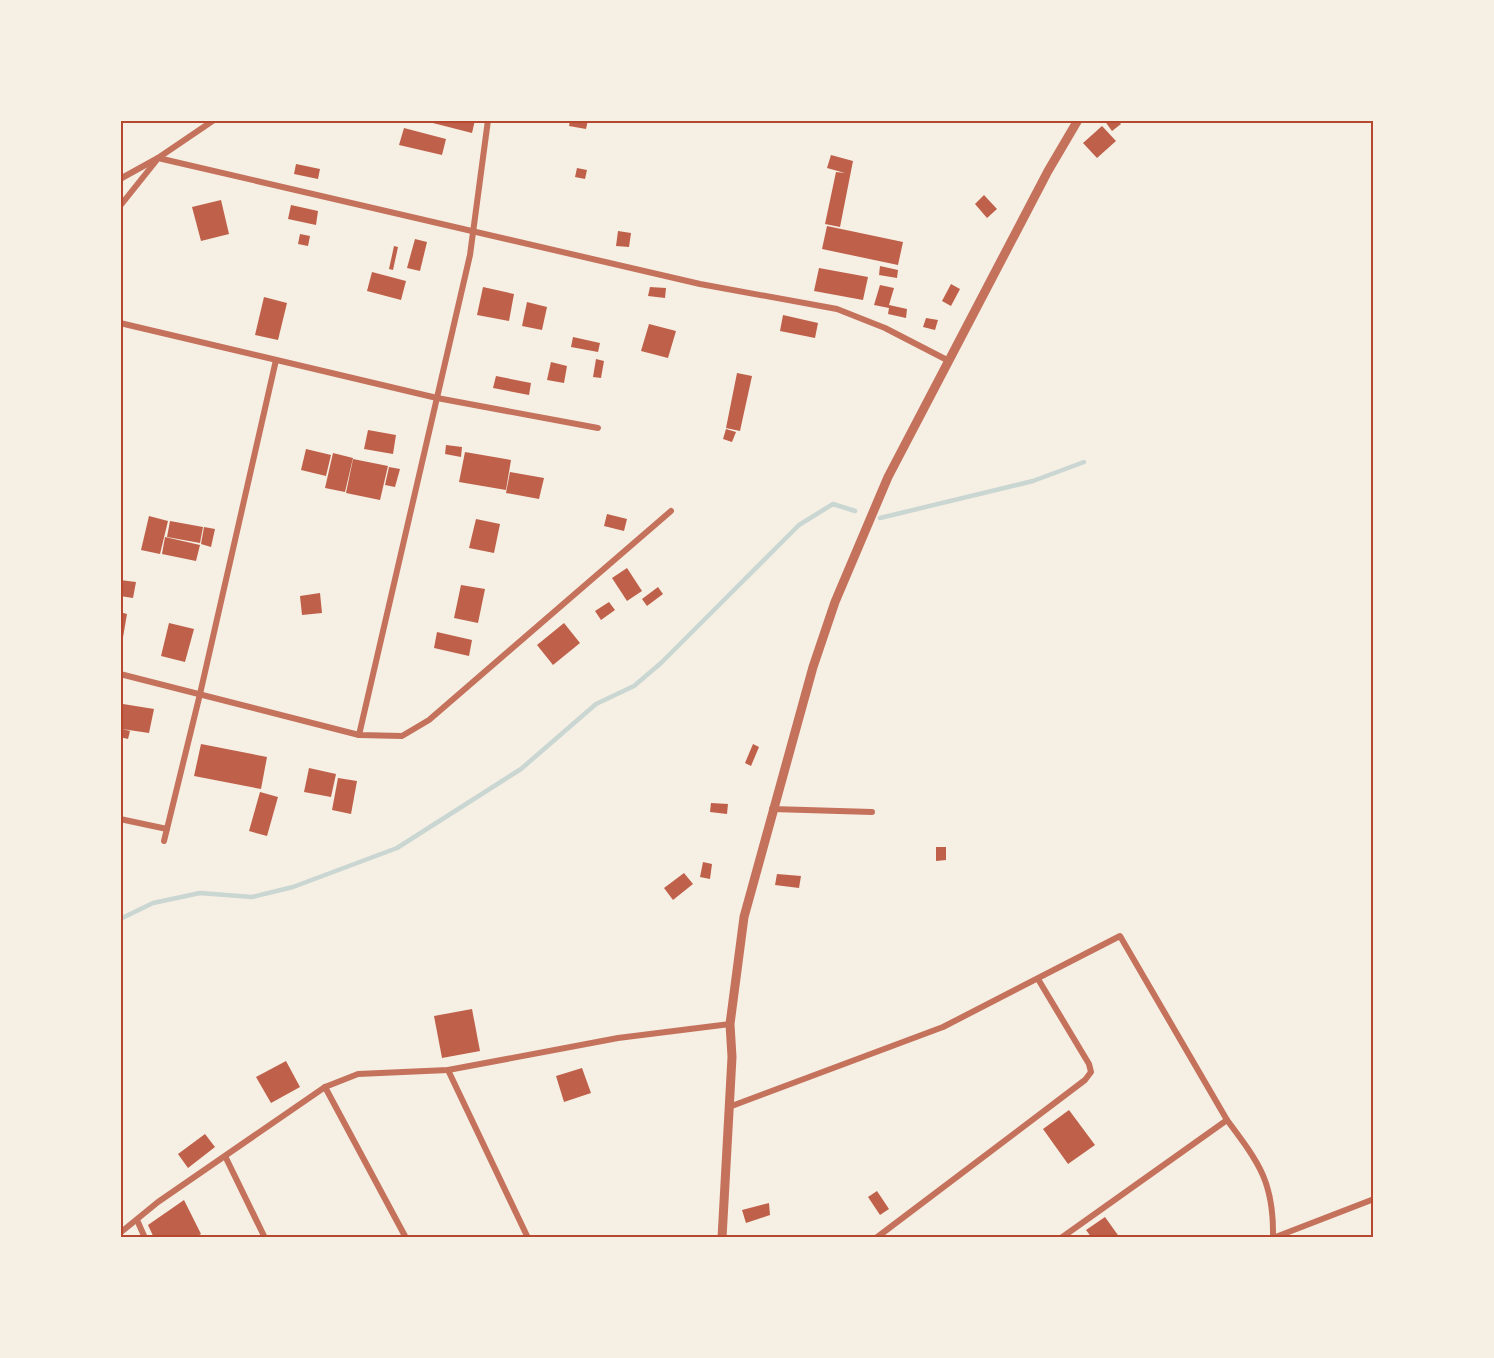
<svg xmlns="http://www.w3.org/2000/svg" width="1494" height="1358" font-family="'Libre Baskerville',serif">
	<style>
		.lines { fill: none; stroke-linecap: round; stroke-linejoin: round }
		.stream { stroke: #c9d6d2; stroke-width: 4.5 }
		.building { fill: #bf614a }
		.minor { stroke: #c5725c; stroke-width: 6 }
		.tertiary { stroke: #c5725c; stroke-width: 9 }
		.neatline { fill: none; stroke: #b5482f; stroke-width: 2 }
	</style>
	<rect width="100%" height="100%" fill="#f6efe4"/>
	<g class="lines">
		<g class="stream">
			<polyline points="880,518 1033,481 1084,462"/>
			<polyline points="120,919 153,903 200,893 252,897 293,887 397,848 521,769 596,704 634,686 661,663 799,525 833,504 855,511"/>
		</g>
	</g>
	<g class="building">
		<polygon points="421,120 475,120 472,133"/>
		<polygon points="570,120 588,120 586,129 569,126"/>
		<polygon points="1104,120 1118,120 1121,124 1112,131"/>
		<polygon points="1102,126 1116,141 1097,158 1083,143"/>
		<polygon points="404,128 446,139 442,155 399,145"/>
		<polygon points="831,155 853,161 840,227 825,224 836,172 845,173 827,168"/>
		<polygon points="296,164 320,169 318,179 294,174"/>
		<polygon points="577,168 587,170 585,179 575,177"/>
		<polygon points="984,195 997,209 987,218 975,204"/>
		<polygon points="221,200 229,234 201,241 192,207"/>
		<polygon points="291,205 318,211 316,225 288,219"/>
		<polygon points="827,226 903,242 898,265 822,249"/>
		<polygon points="618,231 631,233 629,247 616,246"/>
		<polygon points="300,234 310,236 308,246 298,244"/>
		<polygon points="415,239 427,242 420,271 407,268"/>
		<polygon points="394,246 398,247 393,270 389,269"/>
		<polygon points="880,266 898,270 897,278 879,275"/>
		<polygon points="819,268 868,277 863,300 814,291"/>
		<polygon points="372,272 406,281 401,300 367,291"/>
		<polygon points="951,284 960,289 951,306 942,301"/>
		<polygon points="880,285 894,288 889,305 907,309 906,318 888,314 889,308 874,305"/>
		<polygon points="483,287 514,294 509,321 477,315"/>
		<polygon points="650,287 666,288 665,298 648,296"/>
		<polygon points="264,297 287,303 278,340 255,335"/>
		<polygon points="527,302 547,307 542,330 522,326"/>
		<polygon points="783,315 818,323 815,338 780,331"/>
		<polygon points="926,318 938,320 935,330 923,327"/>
		<polygon points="649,324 676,331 668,358 641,351"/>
		<polygon points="573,337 600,343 598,352 571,347"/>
		<polygon points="596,359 604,361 601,378 593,377"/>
		<polygon points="551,362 567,366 564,383 547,380"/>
		<polygon points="737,373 752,376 740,431 726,428"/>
		<polygon points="496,376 531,383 529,395 493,388"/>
		<polygon points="726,429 736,432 732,442 723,439"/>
		<polygon points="368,430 396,435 393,454 364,449"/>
		<polygon points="446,445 462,447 461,457 445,454"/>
		<polygon points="306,449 331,455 326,476 301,470"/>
		<polygon points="465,452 511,460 506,490 459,482"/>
		<polygon points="333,453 353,458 345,492 325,488"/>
		<polygon points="353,459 388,466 380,500 346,493"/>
		<polygon points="389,467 400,469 395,487 385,485"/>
		<polygon points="510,472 544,478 539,499 506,493"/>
		<polygon points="607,514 627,519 624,531 604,526"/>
		<polygon points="149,516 168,521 160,554 141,550"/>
		<polygon points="476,519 500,524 494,553 469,548"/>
		<polygon points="170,521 203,527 200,543 167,537"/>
		<polygon points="204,527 215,529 211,547 201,544"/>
		<polygon points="165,537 200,545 196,561 162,554"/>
		<polygon points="627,568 642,591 627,601 612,578"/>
		<polygon points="120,580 136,582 133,598 120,596"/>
		<polygon points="461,585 485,589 478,623 454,618"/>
		<polygon points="658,587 663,594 647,606 642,599"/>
		<polygon points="320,593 322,613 302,615 300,596"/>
		<polygon points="609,602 615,610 601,620 595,611"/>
		<polygon points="120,612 127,614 121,649 120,649"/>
		<polygon points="169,623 194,629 185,662 161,656"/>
		<polygon points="564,623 580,643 553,665 537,645"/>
		<polygon points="437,632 472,640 469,656 434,648"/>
		<polygon points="123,704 154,709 149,733 122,729 130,731 128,739 120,737"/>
		<polygon points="201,744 267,757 261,789 194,776"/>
		<polygon points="753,744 759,747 751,766 745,763"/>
		<polygon points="309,768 336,774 331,797 304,792"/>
		<polygon points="338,778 357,781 351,814 332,810"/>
		<polygon points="260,792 278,797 267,836 249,831"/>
		<polygon points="711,803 728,804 727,814 710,812"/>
		<polygon points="936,847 946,847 946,860 936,861"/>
		<polygon points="703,862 712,864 710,879 700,877"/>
		<polygon points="684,873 693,884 673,900 664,888"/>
		<polygon points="777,874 801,876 799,888 775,885"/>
		<polygon points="472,1009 480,1051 442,1058 434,1016"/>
		<polygon points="286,1061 300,1087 271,1103 256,1077"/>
		<polygon points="582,1068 591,1093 564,1102 556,1076"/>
		<polygon points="1069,1110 1095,1145 1068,1164 1043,1129"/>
		<polygon points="205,1134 215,1147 188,1168 178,1154"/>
		<polygon points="877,1191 889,1209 880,1215 868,1197"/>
		<polygon points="184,1200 201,1234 194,1238 154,1238 148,1225"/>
		<polygon points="769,1203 770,1215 746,1223 742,1210"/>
		<polygon points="1105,1217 1120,1238 1092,1238 1086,1230"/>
	</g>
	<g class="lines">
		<g class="minor">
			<polyline points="158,158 700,284 837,309 885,328 949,361"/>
			<polyline points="120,179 158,158 214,120"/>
			<polyline points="120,206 156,161"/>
			<polyline points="120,323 437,398 598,428"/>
			<polyline points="120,674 359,735 402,736 429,720 671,511"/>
			<polyline points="359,735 470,255 488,120"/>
			<polyline points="772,809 872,812"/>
			<polyline points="120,819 167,829"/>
			<polyline points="164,841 200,694 276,360"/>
			<polyline points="448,1070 528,1238"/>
			<polyline points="325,1087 406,1238"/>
			<polyline points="729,1107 943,1027 1120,936 1227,1120"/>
			<polyline points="226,1158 265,1238"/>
			<polyline points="137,1220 145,1238"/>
			<polyline points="120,1233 158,1202 325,1087 358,1074 448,1070 618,1038 730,1024"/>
			<polyline points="876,1238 1085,1080 1091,1072 1089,1064 1038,979"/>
			<path d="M 1061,1238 L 1227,1120 C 1259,1163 1274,1182 1273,1237"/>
			<polyline points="1273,1238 1374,1199"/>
		</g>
		<polyline class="tertiary" points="722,1238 732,1057 730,1024 744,917 813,667 835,602 888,477 1048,171 1078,120"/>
	</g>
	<rect width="1494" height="1358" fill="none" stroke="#f6efe4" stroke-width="243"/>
	<rect x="122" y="122" width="1250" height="1114" class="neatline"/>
</svg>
